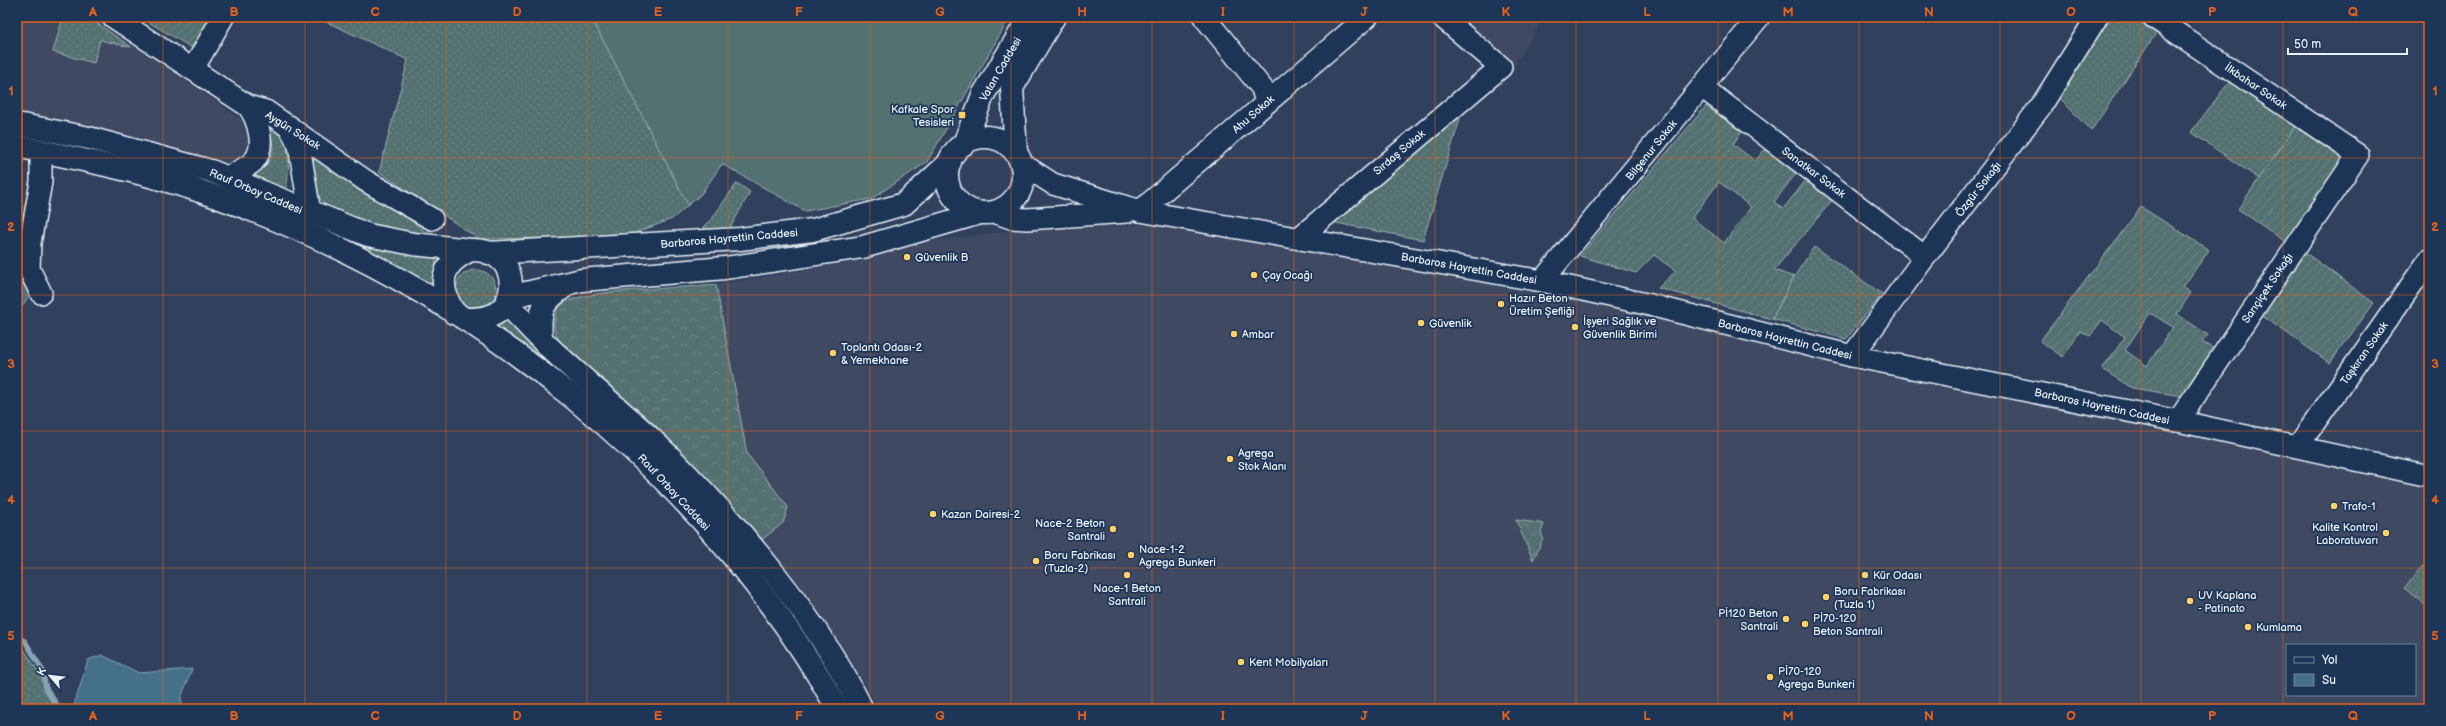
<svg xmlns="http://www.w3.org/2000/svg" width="2446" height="726" font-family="'Balsamiq Sans',sans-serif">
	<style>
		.built { fill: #3f4a62; fill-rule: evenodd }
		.grass { fill: url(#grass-dots); stroke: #9eb1b4 }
		.forest { fill: url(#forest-crowns); stroke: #9eb1b4 }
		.garden { fill: url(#garden-furrows); stroke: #9eb1b4; fill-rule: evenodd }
		.pitch { fill: #53716f; stroke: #9eb1b4 }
		.water { fill: #44708a; stroke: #86a4b6 }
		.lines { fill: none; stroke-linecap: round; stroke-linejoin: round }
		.stream { stroke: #86a4b6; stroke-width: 5 }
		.minor-casing { stroke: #e8f1f8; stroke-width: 24 }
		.major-casing { stroke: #e8f1f8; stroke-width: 25 }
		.minor { stroke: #1d3557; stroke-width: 21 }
		.major { stroke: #1d3557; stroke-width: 22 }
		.grid { fill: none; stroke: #e86118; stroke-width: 1; stroke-opacity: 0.55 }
		.poi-dot { fill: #ffd166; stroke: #1d3557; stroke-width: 1.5 }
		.labels { text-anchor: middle; stroke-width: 3.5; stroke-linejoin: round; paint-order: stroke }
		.street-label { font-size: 11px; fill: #e8f1f8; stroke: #1d3557 }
		.poi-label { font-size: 11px; fill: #e8f1f8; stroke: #1d3557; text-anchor: start }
		.neatline { fill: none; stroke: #e86118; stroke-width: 1.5 }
		.grid-label { font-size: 13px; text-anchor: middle; font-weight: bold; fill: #e86118 }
	</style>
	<defs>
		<pattern id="grass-dots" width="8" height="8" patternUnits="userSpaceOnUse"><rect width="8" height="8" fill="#53716f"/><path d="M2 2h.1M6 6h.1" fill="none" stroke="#6c8684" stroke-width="1.8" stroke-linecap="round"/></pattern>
		<pattern id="forest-crowns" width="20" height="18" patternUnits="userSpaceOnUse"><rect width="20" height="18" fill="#53716f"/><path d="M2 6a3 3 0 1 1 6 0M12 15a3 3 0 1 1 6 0" fill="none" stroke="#6c8684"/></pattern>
		<pattern id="garden-furrows" width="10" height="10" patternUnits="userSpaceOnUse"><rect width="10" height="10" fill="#53716f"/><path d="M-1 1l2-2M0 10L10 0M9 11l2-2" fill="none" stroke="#6c8684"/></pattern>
	</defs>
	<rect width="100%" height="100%" fill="#31415d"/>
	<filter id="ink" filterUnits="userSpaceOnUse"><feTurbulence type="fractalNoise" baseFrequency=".025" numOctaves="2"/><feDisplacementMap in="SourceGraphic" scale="8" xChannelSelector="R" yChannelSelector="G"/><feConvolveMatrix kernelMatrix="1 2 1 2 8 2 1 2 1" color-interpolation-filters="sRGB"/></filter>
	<g filter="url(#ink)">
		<g class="built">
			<polygon points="17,17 95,17 246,123 250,135 247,151 231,168 17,116"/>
			<polygon points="1461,17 1544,17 1515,64"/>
			<path d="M 1168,224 L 1256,238 L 1647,316 L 1854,370 L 2178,429 L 2382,476 L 2429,490 L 2429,709 L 878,709 L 867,686 L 848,658 L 760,541 L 699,470 L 651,421 L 611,386 L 553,328 L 555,314 L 564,303 L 574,298 L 603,293 L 716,285 L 863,260 L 920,243 L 1008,231 ZM 2287,645 L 2415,645 L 2415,695 L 2287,695 Z"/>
		</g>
		<g class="grass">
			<polygon points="63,17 88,17 131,47 100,40 94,63 53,52"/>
			<polygon points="316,17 609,17 701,194 672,219 624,237 479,239 379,172 408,60"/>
			<polygon points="2109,17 2141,17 2159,29 2091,131 2060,98"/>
			<polygon points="2233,77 2299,121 2259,179 2191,132"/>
			<polygon points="1463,109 1423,240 1331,222"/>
			<path d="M 266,122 C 296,141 288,159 287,191 L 255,175 C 277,160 276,145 266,122 Z"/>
			<polygon points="17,133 112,154 194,175 373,247 403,254 436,258 433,288 349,242 17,136"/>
			<polygon points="314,154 379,197 437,240 368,226 325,205 316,192 311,168"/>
			<polygon points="737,183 750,192 728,232 710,233 703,227 713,217"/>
			<polygon points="1814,247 1882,294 1846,339 1772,319 1794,277"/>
			<circle cx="476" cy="290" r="20"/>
			<polygon points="511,312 566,375 564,378 494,325"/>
			<polygon points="2429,560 2429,608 2404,588"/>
			<polygon points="18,640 62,709 17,709"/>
		</g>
		<g class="forest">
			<path d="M 716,285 L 747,454 L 788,507 L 783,523 L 760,541 L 699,470 L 651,421 L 558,341 C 553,328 551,313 564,303 C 583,289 687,288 716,285 Z"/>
			<polygon points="1516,520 1544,524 1541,532 1543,539 1533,560"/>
		</g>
		<g class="garden">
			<polygon points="140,17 214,17 194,49"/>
			<path d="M 1706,106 L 1742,132 L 1733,144 L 1755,161 L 1765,149 L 1797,172 L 1774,202 L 1783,209 L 1807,179 L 1834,198 L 1774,270 L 1794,277 L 1772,319 L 1658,288 L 1676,271 L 1654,255 L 1636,273 L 1580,256 ZM 1719,182 L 1751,207 L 1724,243 L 1692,218 Z"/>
			<polygon points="2299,121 2348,154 2286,242 2238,209"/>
			<path d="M 2141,207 L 2209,250 L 2183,287 L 2191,293 L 2177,314 L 2208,335 L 2202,342 L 2214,349 L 2182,396 L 2132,388 L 2102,369 L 2125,337 L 2102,320 L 2090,336 L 2080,331 L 2063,357 L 2040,341 ZM 2150,313 L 2173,327 L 2147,366 L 2125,350 Z"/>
			<polygon points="2303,251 2374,303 2330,363 2258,313"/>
		</g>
		<polygon class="pitch" points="591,17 1010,17 927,162 871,199 805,211 722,164 701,194 688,205"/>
		<g class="water">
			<polygon points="17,281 26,286 29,296 21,308 17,308"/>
			<polygon points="102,655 139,673 192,669 181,698 183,709 73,709 88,660"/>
		</g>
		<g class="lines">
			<polyline class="stream" points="17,637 25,641 43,671 46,690 59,709"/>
			<g class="minor-casing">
				<g id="minor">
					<polyline points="113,17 248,106 266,111 366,181 432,219"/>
					<polyline points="1204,17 1262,88 1266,103"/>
					<polyline points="2153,17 2358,155 2178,421"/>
					<polyline points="193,69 223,17"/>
					<polyline points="1702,87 1925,257"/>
					<polyline points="289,126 299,145 310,213"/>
					<polyline points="41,151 41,182 30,243 29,269 41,293"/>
					<polyline points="1022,164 1053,184 1140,211 1542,281 1646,304 1852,356 2178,421 2429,476"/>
					<path d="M 229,177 C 237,172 246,168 253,162 C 267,148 258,119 248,106"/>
					<polyline points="1140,211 1367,17"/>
					<polyline points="994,212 1011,218 1027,219 1127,212"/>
					<polyline points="1299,238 1501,67 1442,17"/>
					<polyline points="1542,281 1759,17"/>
					<polyline points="1852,356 1925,257 2041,106 2097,17"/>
					<polyline points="2298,446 2429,260"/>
				</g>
			</g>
			<g class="major-casing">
				<g id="major">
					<polyline points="17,124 89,138 211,171 368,235 413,244 471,250"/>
					<circle cx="985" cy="175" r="38"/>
					<polyline points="964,144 983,95 1030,17"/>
					<path d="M 17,146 C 84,160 152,173 217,197 C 475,289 702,470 838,709"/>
					<polyline points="1016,153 1012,88 1054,17"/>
					<polyline points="488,253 740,239 813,230 904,204 950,162"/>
					<polyline points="509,297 582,280 725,268 863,247 980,213"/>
					<path d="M 506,303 C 521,318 535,334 550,348 C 590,386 634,420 673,460 C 743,530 818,620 862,709"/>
					<path d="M 454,313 C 438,285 439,264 471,250 C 479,250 489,251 496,256 C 516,269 516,301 495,314 C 486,319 475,319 465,319"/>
					<path d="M 541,338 C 539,310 541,303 565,286"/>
				</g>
			</g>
			<use href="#minor" class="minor"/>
			<use href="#major" class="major"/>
		</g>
	</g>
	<path class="grid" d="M 163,17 L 163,709M 305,17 L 305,709M 446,17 L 446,709M 587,17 L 587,709M 728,17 L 728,709M 870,17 L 870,709M 1011,17 L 1011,709M 1152,17 L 1152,709M 1294,17 L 1294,709M 1435,17 L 1435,709M 1576,17 L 1576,709M 1718,17 L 1718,709M 1859,17 L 1859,709M 2000,17 L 2000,709M 2141,17 L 2141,709M 2283,17 L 2283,709M 17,158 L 2429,158M 17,295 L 2429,295M 17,431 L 2429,431M 17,568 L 2429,568"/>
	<g class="poi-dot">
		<rect x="958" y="111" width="8" height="8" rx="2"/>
		<circle cx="907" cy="257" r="4"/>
		<circle cx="1254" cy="275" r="4"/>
		<circle cx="1501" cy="304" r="4"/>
		<circle cx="1421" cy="323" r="4"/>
		<circle cx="1575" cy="327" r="4"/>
		<circle cx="1234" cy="334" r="4"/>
		<circle cx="833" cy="353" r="4"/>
		<circle cx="1230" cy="459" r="4"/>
		<circle cx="2334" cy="506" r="4"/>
		<circle cx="933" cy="514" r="4"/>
		<circle cx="1113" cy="529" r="4"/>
		<circle cx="2386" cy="533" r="4"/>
		<circle cx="1131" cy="555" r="4"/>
		<circle cx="1036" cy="561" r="4"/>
		<circle cx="1127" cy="575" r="4"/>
		<circle cx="1865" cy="575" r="4"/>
		<circle cx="1826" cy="597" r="4"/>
		<circle cx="2190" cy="601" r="4"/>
		<circle cx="1786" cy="619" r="4"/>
		<circle cx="1805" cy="624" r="4"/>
		<circle cx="2248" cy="627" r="4"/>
		<circle cx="1241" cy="662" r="4"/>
		<circle cx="1770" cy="677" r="4"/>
	</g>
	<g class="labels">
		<g class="street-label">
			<text transform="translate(1000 69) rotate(-60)" y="4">Vatan Caddesi</text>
			<text transform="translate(2256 86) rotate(34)" y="4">İlkbahar Sokak</text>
			<text transform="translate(1253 114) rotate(-41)" y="4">Ahu Sokak</text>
			<text transform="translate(293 130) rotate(32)" y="4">Aygün Sokak</text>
			<text transform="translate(1651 150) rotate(-51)" y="4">Bilgenur Sokak</text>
			<text transform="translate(1399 152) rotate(-40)" y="4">Sırdaş Sokak</text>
			<text transform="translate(1814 172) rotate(37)" y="4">Sanatkar Sokak</text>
			<text transform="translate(1978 189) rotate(-52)" y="4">Özgür Sokağı</text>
			<text transform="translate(256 191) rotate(23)" y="4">Rauf Orbay Caddesi</text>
			<text transform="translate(729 238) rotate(-5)" y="4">Barbaros Hayrettin Caddesi</text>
			<text transform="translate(1469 268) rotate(10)" y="4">Barbaros Hayrettin Caddesi</text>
			<text transform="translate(2267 288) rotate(-56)" y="4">Sarıçiçek Sokağı</text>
			<text transform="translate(1785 339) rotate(14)" y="4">Barbaros Hayrettin Caddesi</text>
			<text transform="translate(2364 353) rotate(-55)" y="4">Taşkıran Sokak</text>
			<text transform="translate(2102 406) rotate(12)" y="4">Barbaros Hayrettin Caddesi</text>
			<text transform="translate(674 492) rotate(47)" y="4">Rauf Orbay Caddesi</text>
		</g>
		<g class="poi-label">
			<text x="954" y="113" text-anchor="end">Kafkale Spor<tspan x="954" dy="13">Tesisleri</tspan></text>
			<text x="915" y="261">Güvenlik B</text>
			<text x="1262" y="279">Çay Ocağı</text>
			<text x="1509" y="302">Hazır Beton<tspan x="1509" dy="13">Üretim Şefliği</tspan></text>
			<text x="1583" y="325">İşyeri Sağlık ve<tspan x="1583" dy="13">Güvenlik Birimi</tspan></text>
			<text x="1429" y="327">Güvenlik</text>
			<text x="1242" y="338">Ambar</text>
			<text x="841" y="351">Toplantı Odası-2<tspan x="841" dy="13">&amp; Yemekhane</tspan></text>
			<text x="1238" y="457">Agrega<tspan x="1238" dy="13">Stok Alanı</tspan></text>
			<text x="2342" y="510">Trafo-1</text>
			<text x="941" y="518">Kazan Dairesi-2</text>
			<text x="1105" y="527" text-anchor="end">Nace-2 Beton<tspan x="1105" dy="13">Santrali</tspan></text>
			<text x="2378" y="531" text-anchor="end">Kalite Kontrol<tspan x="2378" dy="13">Laboratuvarı</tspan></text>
			<text x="1139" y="553">Nace-1-2<tspan x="1139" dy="13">Agrega Bunkeri</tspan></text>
			<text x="1044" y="559">Boru Fabrikası<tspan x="1044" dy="13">(Tuzla-2)</tspan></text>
			<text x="1873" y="579">Kür Odası</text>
			<text x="1127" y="592" text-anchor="middle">Nace-1 Beton<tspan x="1127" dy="13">Santrali</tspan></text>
			<text x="1834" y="595">Boru Fabrikası<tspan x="1834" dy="13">(Tuzla 1)</tspan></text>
			<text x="2198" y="599">UV Kaplana<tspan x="2198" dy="13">- Patinato</tspan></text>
			<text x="1778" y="617" text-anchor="end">Pİ120 Beton<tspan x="1778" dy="13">Santrali</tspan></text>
			<text x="1813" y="622">Pİ70-120<tspan x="1813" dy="13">Beton Santrali</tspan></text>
			<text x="2256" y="631">Kumlama</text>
			<text x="1249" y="666">Kent Mobilyaları</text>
			<text x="1778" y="675">Pİ70-120<tspan x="1778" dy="13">Agrega Bunkeri</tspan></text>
		</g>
	</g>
	<rect width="2446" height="726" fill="none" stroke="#1d3557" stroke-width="44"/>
	<rect x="2286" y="644" width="130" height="52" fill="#1d3557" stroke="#6e8097"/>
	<rect x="2294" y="657" width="20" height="6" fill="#1d3557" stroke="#6e8097"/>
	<text x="2322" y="664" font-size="12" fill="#e8f1f8">Yol</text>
	<rect x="2294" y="674" width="20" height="12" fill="#44708a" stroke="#6e8097"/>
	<text x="2322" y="684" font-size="12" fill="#e8f1f8">Su</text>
	<g transform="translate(50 676) rotate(298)" stroke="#1d3557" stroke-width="3" paint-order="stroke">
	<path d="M0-3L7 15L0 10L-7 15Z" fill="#e8f1f8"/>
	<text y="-6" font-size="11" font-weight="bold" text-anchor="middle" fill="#e8f1f8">K</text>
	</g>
	<path d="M2288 48v6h119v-6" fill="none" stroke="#e8f1f8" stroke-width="2"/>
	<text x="2294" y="48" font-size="12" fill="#e8f1f8" stroke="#1d3557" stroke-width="3" paint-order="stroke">50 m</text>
	<rect x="22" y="22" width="2402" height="682" class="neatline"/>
	<g class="grid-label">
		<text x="93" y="16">A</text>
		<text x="234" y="16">B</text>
		<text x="375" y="16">C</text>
		<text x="517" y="16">D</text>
		<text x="658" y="16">E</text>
		<text x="799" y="16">F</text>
		<text x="940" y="16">G</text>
		<text x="1082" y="16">H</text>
		<text x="1223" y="16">I</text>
		<text x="1364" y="16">J</text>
		<text x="1506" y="16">K</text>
		<text x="1647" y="16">L</text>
		<text x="1788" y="16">M</text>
		<text x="1929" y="16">N</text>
		<text x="2071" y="16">O</text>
		<text x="2212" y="16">P</text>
		<text x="2353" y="16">Q</text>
		<text x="11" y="95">1</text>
		<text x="2435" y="95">1</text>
		<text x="11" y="231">2</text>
		<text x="2435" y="231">2</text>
		<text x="11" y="368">3</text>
		<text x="2435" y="368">3</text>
		<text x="11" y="504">4</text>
		<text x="2435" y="504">4</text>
		<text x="11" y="640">5</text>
		<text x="2435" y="640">5</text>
		<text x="93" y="720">A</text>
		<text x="234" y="720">B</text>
		<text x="375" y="720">C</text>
		<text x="517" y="720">D</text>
		<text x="658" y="720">E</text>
		<text x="799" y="720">F</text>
		<text x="940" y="720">G</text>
		<text x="1082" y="720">H</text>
		<text x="1223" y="720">I</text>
		<text x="1364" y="720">J</text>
		<text x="1506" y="720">K</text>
		<text x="1647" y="720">L</text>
		<text x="1788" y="720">M</text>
		<text x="1929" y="720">N</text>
		<text x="2071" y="720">O</text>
		<text x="2212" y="720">P</text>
		<text x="2353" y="720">Q</text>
	</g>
</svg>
